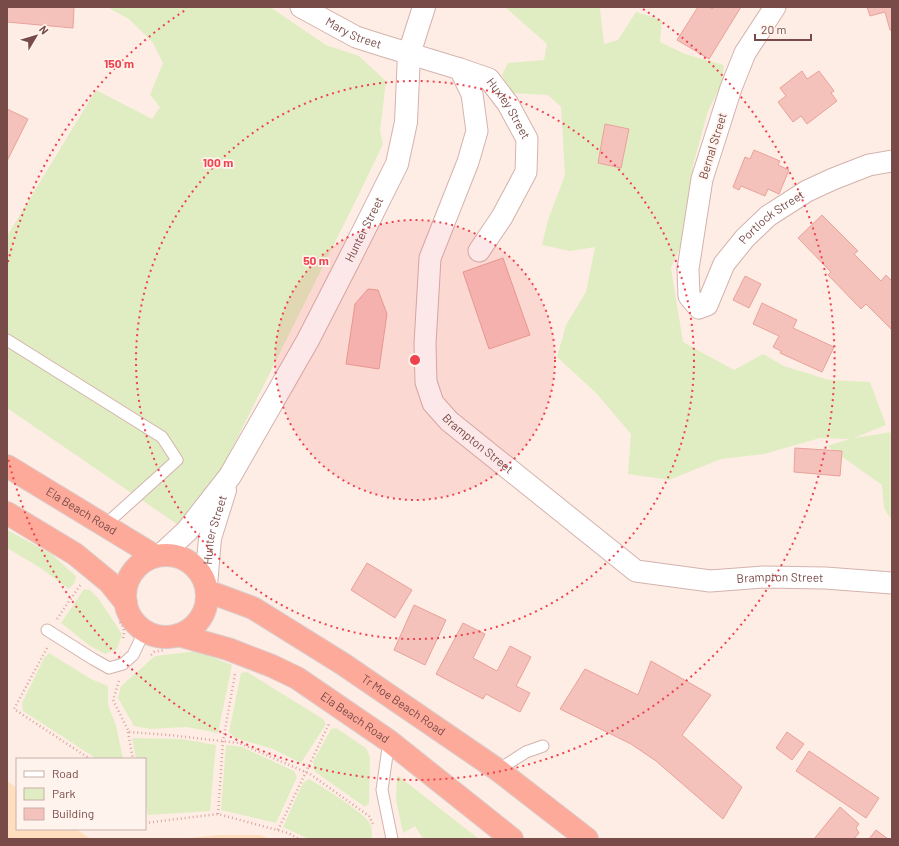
<svg xmlns="http://www.w3.org/2000/svg" width="899" height="846" font-family="Barlow,sans-serif">
	<style>
		.green { fill: #e0edc2 }
		.sand { fill: #ffdebe }
		.building { fill: #f5c1bb; stroke: #e9a29a }
		.lines { fill: none; stroke-linecap: round; stroke-linejoin: round }
		.service-casing { stroke: #d3b3ad; stroke-width: 13 }
		.minor-casing { stroke: #d3b3ad; stroke-width: 23 }
		.tertiary-casing { stroke: #d3b3ad; stroke-width: 24 }
		.trunk-casing { stroke: #d9cdcc; stroke-width: 24 }
		.path { stroke: #dba49d; stroke-width: 2.5; stroke-dasharray: 1 3; stroke-linecap: butt }
		.service { stroke: #fff; stroke-width: 11 }
		.minor { stroke: #fff; stroke-width: 21 }
		.tertiary { stroke: #fff; stroke-width: 22 }
		.trunk { stroke: #feaa9a; stroke-width: 22 }
		.ring { fill: none; stroke: #f0424d; stroke-width: 2; stroke-dasharray: 2 4 }
		.labels { text-anchor: middle; stroke-width: 3.5; stroke-linejoin: round; paint-order: stroke }
		.street-label { font-size: 12px; fill: #794b48; stroke: #fff3ed }
		.centre { fill: #f0424d; stroke: #fff3ed; stroke-width: 2 }
		.ring-label { font-size: 12px; text-anchor: middle; font-weight: bold; fill: #f0424d; stroke: #fff3ed; stroke-width: 3.5; stroke-linejoin: round; paint-order: stroke }
	</style>
	<rect width="100%" height="100%" fill="#feede5"/>
	<g class="green">
		<polygon points="107,7 270,7 326,45 359,56 386,81 380,131 383,144 361,190 190,533 7,408 7,236 96,90 152,119 160,107 150,95 163,63 153,43 129,19"/>
		<polygon points="505,7 601,7 600,9 604,44 618,40 636,12 662,20 660,42 685,54 724,65 722,83 708,111 693,165 685,236 671,268 683,342 734,370 763,354 784,366 829,380 870,382 886,425 854,438 892,432 892,521 884,508 882,485 827,446 850,439 820,438 764,454 721,459 669,480 628,474 631,434 597,394 557,357 566,325 586,292 595,247 570,251 542,245 548,220 565,175 561,107 548,95 511,93 502,75 508,63 544,60 547,44"/>
		<polygon points="7,530 50,553 76,576 75,582 69,589 39,567 7,548"/>
		<polygon points="84,589 90,590 98,598 122,634 117,649 105,654 90,646 61,623"/>
		<polygon points="197,651 232,665 218,733 187,727 150,729 134,726 118,698 121,686 155,656"/>
		<polygon points="49,653 91,679 108,686 108,705 116,725 123,759 97,759 23,711 22,703 44,658"/>
		<polygon points="247,672 323,719 326,724 301,763 273,749 235,738 229,732 241,673"/>
		<polygon points="336,728 366,748 370,757 369,803 365,807 314,771 313,762 331,729"/>
		<polygon points="132,738 182,739 216,745 210,811 148,815 145,801 145,759 136,759"/>
		<polygon points="226,745 242,747 294,771 297,777 276,823 221,810"/>
		<polygon points="397,775 479,839 423,839 415,826 403,833 396,800"/>
		<path d="M 309,779 C 322,787 368,814 371,826 C 372,830 372,835 372,839 L 309,839 L 283,827 L 303,783 Z"/>
	</g>
	<g class="sand">
		<polygon points="7,781 17,788 17,829 76,829 91,839 7,839"/>
		<polygon points="218,835 260,835 271,839 178,839"/>
	</g>
	<g class="building">
		<polygon points="7,7 74,7 73,28 7,22"/>
		<polygon points="698,7 709,7 712,9 714,7 741,7 709,59 677,40"/>
		<polygon points="867,7 892,7 892,30 890,30 885,12 870,16"/>
		<polygon points="802,71 807,79 819,71 834,91 831,93 837,101 807,124 801,116 793,122 778,102 786,96 780,88"/>
		<polygon points="7,109 28,119 7,161"/>
		<polygon points="605,124 629,129 621,168 598,163"/>
		<polygon points="754,150 780,161 778,165 789,170 779,194 768,189 765,196 741,186 739,190 733,187 745,157 750,159"/>
		<polygon points="822,215 858,251 854,254 881,281 886,275 892,281 892,330 866,304 861,309 828,275 831,272 798,238"/>
		<polygon points="503,258 530,335 489,349 463,272"/>
		<polygon points="745,276 761,284 749,308 733,300"/>
		<polygon points="368,289 378,290 387,314 379,369 346,364 355,304"/>
		<polygon points="762,303 797,320 793,328 834,347 822,372 780,353 781,351 773,347 779,336 753,324"/>
		<polygon points="795,448 842,451 840,476 794,472"/>
		<polygon points="367,563 412,590 395,618 351,590"/>
		<polygon points="414,605 446,620 425,665 394,650"/>
		<polygon points="463,623 485,634 473,658 497,671 510,646 531,657 516,686 530,693 520,712 486,694 483,699 436,674"/>
		<polygon points="651,661 711,695 682,735 742,787 723,819 656,761 631,744 560,709 585,669 638,695"/>
		<polygon points="787,732 804,744 792,760 776,748"/>
		<polygon points="809,751 879,798 866,818 796,771"/>
		<polygon points="840,807 859,824 856,828 859,833 854,839 814,839"/>
		<polygon points="876,830 888,839 869,839"/>
	</g>
	<g class="lines">
		<g class="service-casing">
			<g id="service">
				<polyline points="7,340 162,437 177,460 105,525"/>
				<polyline points="47,630 93,659 109,668 123,664 133,655 145,630"/>
				<polyline points="389,741 382,790 392,839"/>
				<polyline points="498,770 526,752 543,746"/>
			</g>
		</g>
		<g class="minor-casing">
			<g id="minor">
				<path id="s1" d="M 301,7 L 356,37 L 381,45 L 460,69 L 472,94 L 477,131 L 468,162 L 430,258 L 425,344 L 426,382 L 433,403 L 449,421 L 636,571 L 710,581 L 764,577 L 825,578 L 892,583"/>
				<path id="s2" d="M 775,7 L 745,53 L 731,88 L 702,179 L 688,269 L 689,296 L 699,308 L 707,305 L 724,264 L 745,238 L 768,216 L 807,191 L 833,179 L 869,165 L 892,161"/>
				<path id="s3" d="M 460,69 L 489,79 L 508,104 L 527,139 L 526,172 L 502,217 L 479,251"/>
			</g>
		</g>
		<g class="tertiary-casing">
			<g id="tertiary">
				<path id="s4" d="M 161,555 L 187,531 L 230,476 L 308,340 L 349,260 L 397,164 L 406,122 L 409,54 L 424,7"/>
				<path id="s5" d="M 206,585 L 210,538 L 225,490"/>
			</g>
		</g>
		<g class="trunk-casing">
			<g id="trunk">
				<path id="s6" d="M 7,466 L 155,556"/>
				<polyline points="7,513 75,554 109,582 126,603"/>
				<circle cx="166" cy="596" r="41"/>
				<path id="s7" d="M 207,591 L 253,608 L 343,664 L 498,770 L 587,839"/>
				<path id="s8" d="M 178,635 L 228,649 L 272,666 L 297,678 L 389,741 L 512,839"/>
			</g>
		</g>
		<g class="path">
			<polyline points="57,619 81,584"/>
			<path d="M 120,622 C 124,628 125,632 123,638"/>
			<polyline points="47,648 14,709 90,759"/>
			<polyline points="151,655 154,652 164,650"/>
			<polyline points="119,681 113,700 129,732 169,735 239,743 310,774 369,816 373,824"/>
			<polyline points="128,732 133,759"/>
			<polyline points="218,814 223,741 235,674"/>
			<polyline points="145,823 218,814 288,833 299,839"/>
			<polyline points="278,830 329,724"/>
		</g>
		<use href="#service" class="service"/>
		<use href="#minor" class="minor"/>
		<use href="#tertiary" class="tertiary"/>
		<use href="#trunk" class="trunk"/>
	</g>
	<circle cx="415" cy="360" r="140" fill="#f0424d" fill-opacity=".12"/>
	<g class="ring">
		<circle cx="415" cy="360" r="140"/>
		<circle cx="415" cy="360" r="279"/>
		<path d="M8 262A419 419 0 0 1 187 9M643 9A419 419 0 1 1 8 458"/>
	</g>
	<g class="labels">
		<g class="street-label">
			<text dy="4" stroke="none"><textPath href="#s1" startOffset="59">Mary Street</textPath></text>
			<text dy="4" stroke="none"><textPath href="#s3" startOffset="66">Huxley Street</textPath></text>
			<text transform="translate(713 146) rotate(-73)" y="4">Bernal Street</text>
			<text dy="4" stroke="none"><textPath href="#s2" startOffset="442">Portlock Street</textPath></text>
			<text dy="4" stroke="none"><textPath href="#s4" startOffset="386">Hunter Street</textPath></text>
			<text dy="4" stroke="none"><textPath href="#s1" startOffset="579">Brampton Street</textPath></text>
			<text dy="4" stroke="none"><textPath href="#s6" startOffset="87">Ela Beach Road</textPath></text>
			<text dy="4" stroke="none"><textPath href="#s5" startOffset="56">Hunter Street</textPath></text>
			<text dy="4" stroke="none"><textPath href="#s1" startOffset="927">Brampton Street</textPath></text>
			<text dy="4" stroke="none"><textPath href="#s7" startOffset="228">Tr Moe Beach Road</textPath></text>
			<text dy="4" stroke="none"><textPath href="#s8" startOffset="197">Ela Beach Road</textPath></text>
		</g>
	</g>
	<circle cx="415" cy="360" r="6" class="centre"/>
	<g class="ring-label">
		<text x="119" y="68">150 m</text>
		<text x="218" y="167">100 m</text>
		<text x="316" y="265">50 m</text>
	</g>
	<rect width="899" height="846" fill="none" stroke="#794b48" stroke-width="16"/>
	<rect x="16" y="758" width="130" height="72" fill="#fff3ed" stroke="#c9b0ab"/>
	<rect x="24" y="771" width="20" height="6" fill="#ffffff" stroke="#c9b0ab"/>
	<text x="52" y="778" font-size="12" fill="#794b48">Road</text>
	<rect x="24" y="788" width="20" height="12" fill="#e0edc2" stroke="#c9b0ab"/>
	<text x="52" y="798" font-size="12" fill="#794b48">Park</text>
	<rect x="24" y="808" width="20" height="12" fill="#f5c1bb" stroke="#c9b0ab"/>
	<text x="52" y="818" font-size="12" fill="#794b48">Building</text>
	<g transform="translate(36 36) rotate(52)" stroke="#fff3ed" stroke-width="3" paint-order="stroke">
	<path d="M0-3L7 15L0 10L-7 15Z" fill="#794b48"/>
	<text y="-6" font-size="11" font-weight="bold" text-anchor="middle" fill="#794b48">N</text>
	</g>
	<path d="M755 34v6h56v-6" fill="none" stroke="#794b48" stroke-width="2"/>
	<text x="761" y="34" font-size="12" fill="#794b48" stroke="#fff3ed" stroke-width="3" paint-order="stroke">20 m</text>
</svg>
